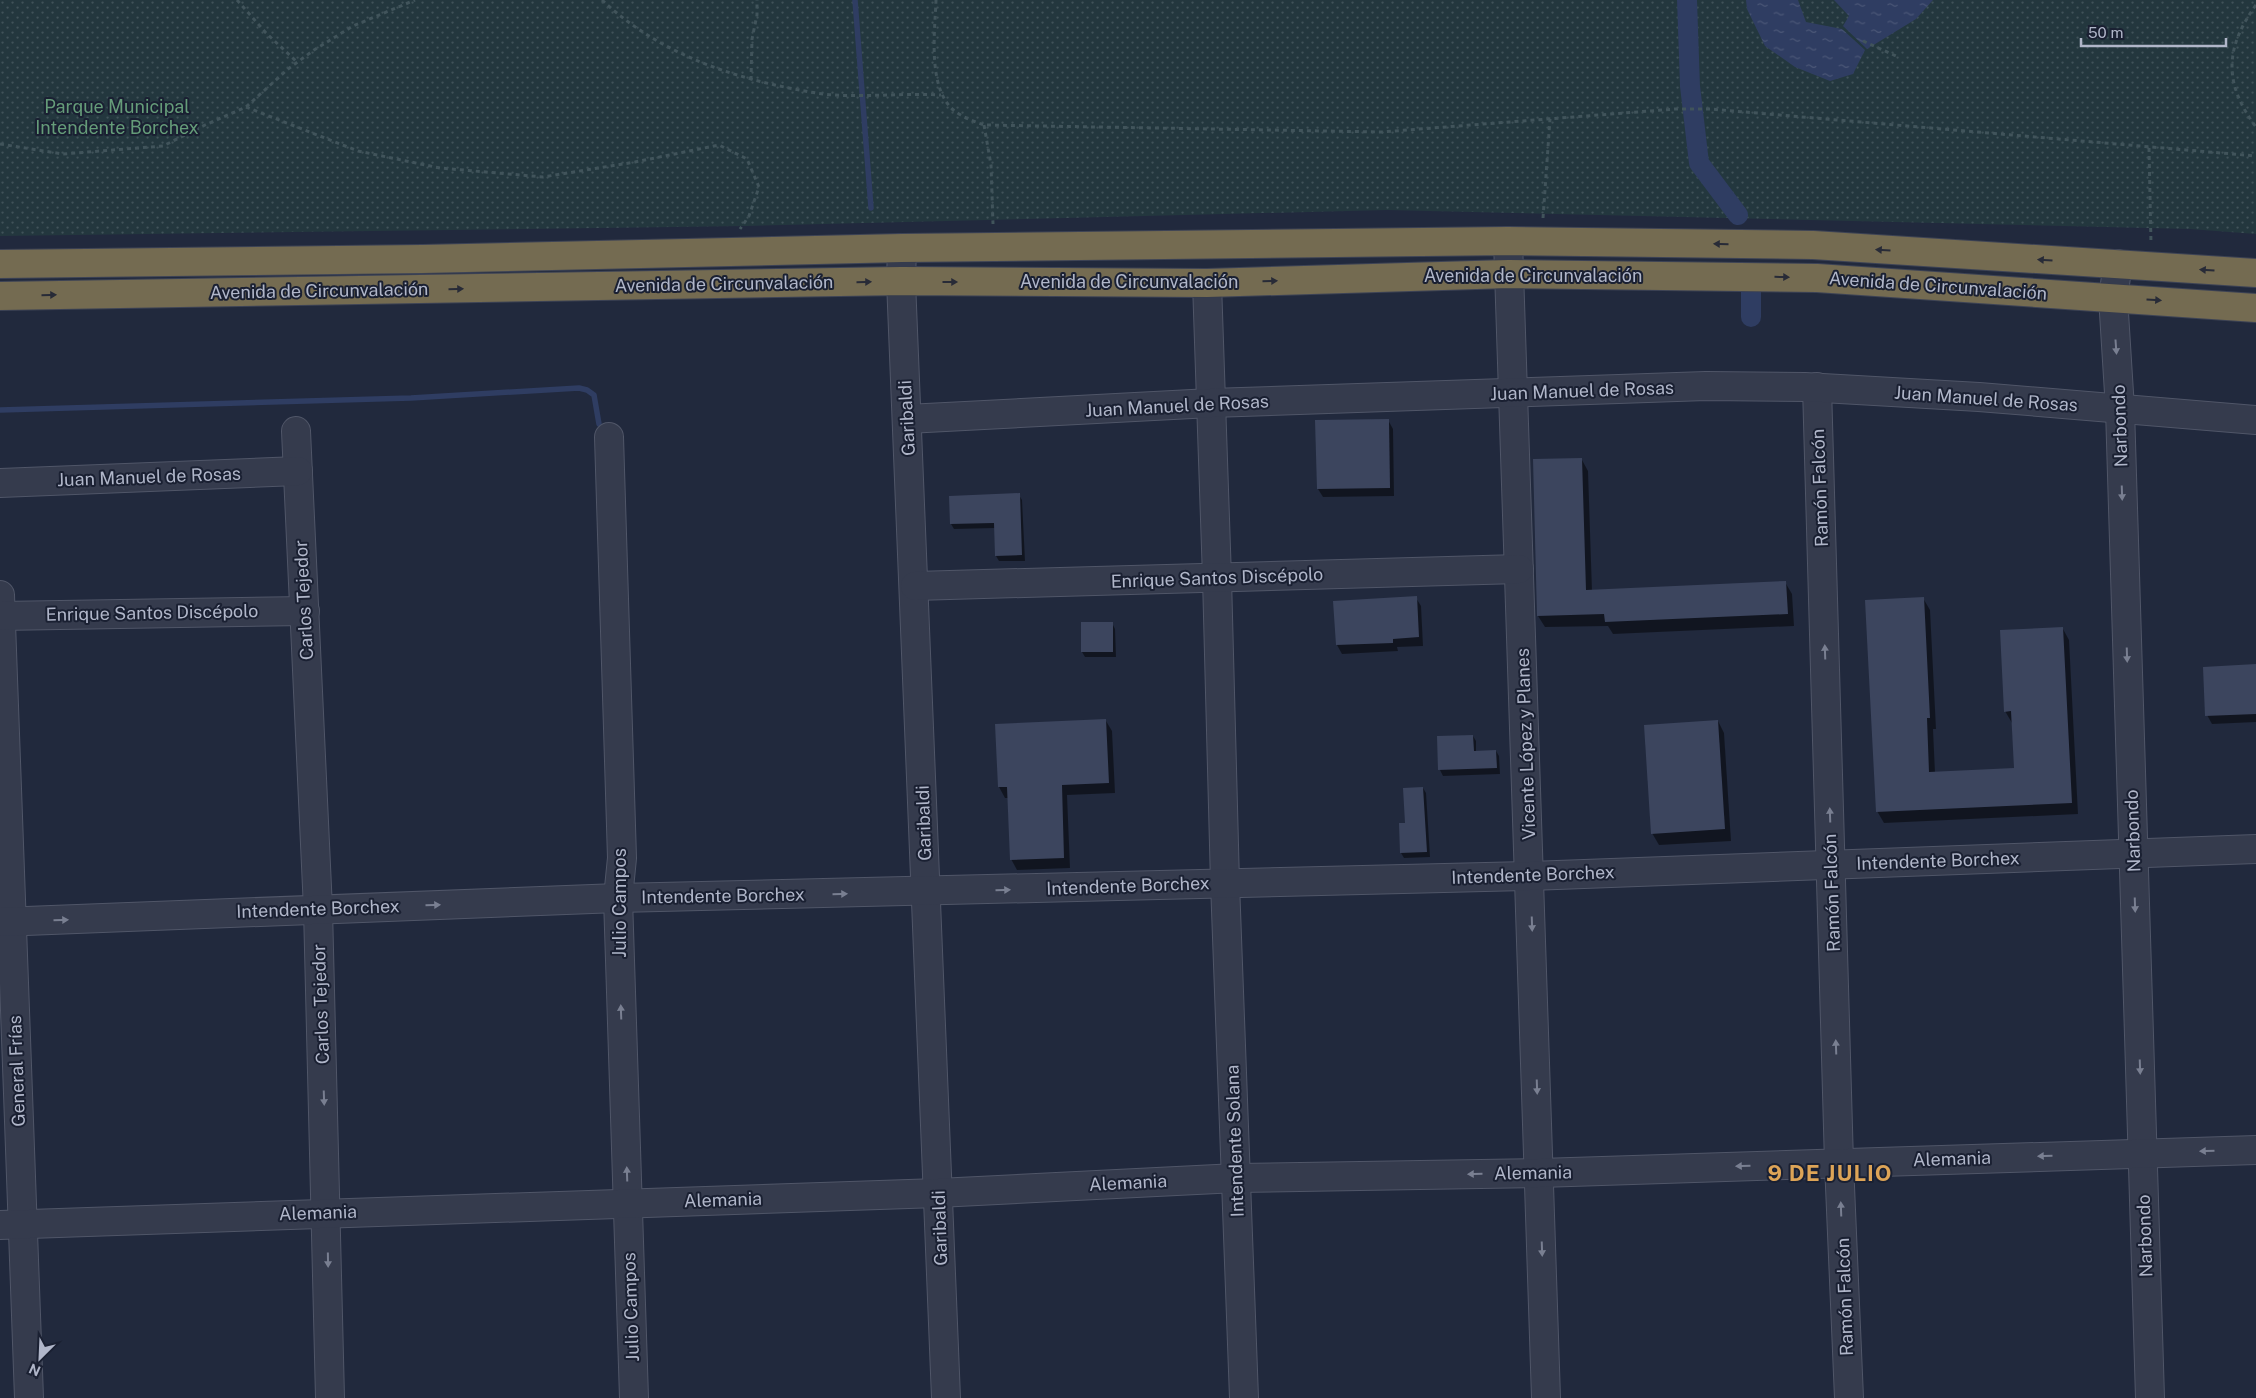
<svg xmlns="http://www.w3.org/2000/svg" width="2256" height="1398" font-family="'Public Sans',sans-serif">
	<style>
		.park { fill: url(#park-dots) }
		.water { fill: url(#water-ripples) }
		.shadow { fill: #0007 }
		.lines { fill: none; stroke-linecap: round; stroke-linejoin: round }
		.stream { stroke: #2f3d62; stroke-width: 5.5 }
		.canal { stroke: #2f3d62; stroke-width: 20 }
		.building { fill: #3c455e }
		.minor-casing { stroke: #505668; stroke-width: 30 }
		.highway-casing { stroke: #3d4355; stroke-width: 30 }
		.path { stroke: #41545b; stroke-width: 3; stroke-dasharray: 4 4; stroke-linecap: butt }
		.minor { stroke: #353b4d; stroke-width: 28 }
		.highway { stroke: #746b51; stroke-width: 28 }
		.oneway { fill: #282b37 }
		.oneway2 { fill: #797f91 }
		.labels { text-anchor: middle; stroke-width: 4; stroke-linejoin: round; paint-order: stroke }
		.park-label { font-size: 18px; fill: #659c79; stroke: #1a2032 }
		.street-label { font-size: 18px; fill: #b0b6c9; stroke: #1a2032 }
		.district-label { font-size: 22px; font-weight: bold; letter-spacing: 1px; fill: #dda457; stroke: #1a2032 }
	</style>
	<defs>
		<pattern id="park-dots" width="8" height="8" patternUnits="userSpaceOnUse" patternTransform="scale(1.25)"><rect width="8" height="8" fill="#23373e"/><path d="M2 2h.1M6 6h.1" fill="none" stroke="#405259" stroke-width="1.8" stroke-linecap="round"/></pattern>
		<pattern id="water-ripples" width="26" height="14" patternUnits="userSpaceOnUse" patternTransform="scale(1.25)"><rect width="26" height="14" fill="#2f3d62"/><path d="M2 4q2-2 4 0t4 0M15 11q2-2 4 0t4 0" fill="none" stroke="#4b5777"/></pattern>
	</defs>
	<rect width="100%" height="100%" fill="#21293d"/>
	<polygon class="park" points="0,0 2256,0 2256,234 2190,229 1387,210 746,226 0,236"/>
	<g class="water">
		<polygon points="1746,0 1798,0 1806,22 1842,29 1865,50 1853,74 1830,81 1795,67 1765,46 1747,9"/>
		<polygon points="1834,0 1933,0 1916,19 1867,49 1843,26 1849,16"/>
	</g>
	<g class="shadow">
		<polygon points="1388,420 1393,429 1394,496 1323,497 1318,489"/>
		<polygon points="1582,460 1588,471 1592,591 1785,582 1792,594 1794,626 1613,634 1608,626 1545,627 1538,616"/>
		<polygon points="1019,495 1022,500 1025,561 999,561 996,556 995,528 954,529 951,524"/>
		<polygon points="1416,598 1421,606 1423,646 1397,647 1398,651 1342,654 1337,645 1334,602"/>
		<polygon points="1923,598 1930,610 1936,729 1933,729 1935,773 2015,769 2012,723 2005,711 2063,629 2069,640 2078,814 1884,823 1877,811"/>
		<polygon points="1112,623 1115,629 1116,657 1085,657 1082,652"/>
		<polygon points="2256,666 2256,722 2212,724 2207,715"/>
		<polygon points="1106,721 1112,731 1115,793 1067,795 1070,868 1017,870 1011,859 1008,798 1005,798 999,787 996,725"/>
		<polygon points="1718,721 1724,733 1731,841 1659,845 1652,833"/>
		<polygon points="1473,736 1476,741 1476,752 1496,751 1499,756 1500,774 1443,776 1440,770 1438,737"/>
		<polygon points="1423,788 1426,793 1430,857 1404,858 1401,853 1406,824"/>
	</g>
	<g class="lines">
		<g class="stream">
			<polyline points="855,0 871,208"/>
			<polyline points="0,410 411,398 579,388 587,390 594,395 599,424"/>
		</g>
		<g class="canal">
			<polyline points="1687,0 1690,86 1699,163 1738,215"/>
			<polyline points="1751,291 1751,317"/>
		</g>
	</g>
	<g class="building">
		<polygon points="1389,419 1390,488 1317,489 1315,420"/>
		<polygon points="1582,458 1586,590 1786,581 1788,614 1605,622 1604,614 1537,616 1533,459"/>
		<polygon points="1020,493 1022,555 995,556 994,523 950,524 949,496"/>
		<polygon points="1417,596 1419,637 1393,639 1393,643 1336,645 1333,601"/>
		<polygon points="1924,597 1930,718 1927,718 1929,772 2014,768 2011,711 2004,712 2000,630 2063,627 2072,803 1876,812 1865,600"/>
		<rect x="1081" y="622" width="32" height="30"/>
		<polygon points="2256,664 2256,714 2205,716 2203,667"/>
		<polygon points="1106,719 1109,783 1062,785 1064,858 1010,860 1007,787 998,787 995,724"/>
		<polygon points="1718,720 1725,829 1651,834 1644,725"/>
		<polygon points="1473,735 1474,751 1496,750 1497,768 1438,770 1437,736"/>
		<polygon points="1423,787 1427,852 1400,853 1399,823 1405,823 1403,788"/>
	</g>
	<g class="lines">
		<g class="minor-casing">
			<g id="minor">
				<polyline points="1508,241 1546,1398"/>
				<polyline points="902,248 901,281 946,1398"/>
				<polyline points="2118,264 2113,297 2120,409 2150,1398"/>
				<polyline points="1207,283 1217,578 1225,883 1244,1398"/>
				<polyline points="1817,387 1839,1163 1849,1398"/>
				<polyline points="907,419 1211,403 1706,386 1805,387 1979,397 2256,420"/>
				<polyline points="296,431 318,909 330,1398"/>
				<polyline points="609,437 622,858 618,898 634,1398"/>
				<polyline points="0,483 298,471"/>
				<polyline points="915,586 1519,569"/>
				<polyline points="0,595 29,1398"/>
				<polyline points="0,616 305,611"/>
				<polyline points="0,922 618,898 1530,876 2256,849"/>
				<polyline points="0,1225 938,1193 1237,1178 1540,1173 2256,1150"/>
			</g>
		</g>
		<g class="highway-casing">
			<g id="highway">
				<polyline points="0,264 422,259 902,248 1508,241 1813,245 2256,273"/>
				<polyline points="0,296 901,281 1207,283 1509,274 1817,278 2256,308"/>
			</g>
		</g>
		<g class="path">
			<polyline points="237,0 266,33 297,62"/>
			<path d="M 602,0 C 654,49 720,74 789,88 C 804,91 819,94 834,95 C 870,97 906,93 941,95"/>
			<path d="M 936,0 C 935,32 926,95 959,114 C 967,119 976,122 984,125 L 1382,132 L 1675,109 L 1710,109 L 2256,156"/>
			<path d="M 2256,5 C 2224,49 2224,84 2256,127"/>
			<polyline points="1863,41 1896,56"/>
			<polyline points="751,80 752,39 757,15 757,0"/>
			<polyline points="246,107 358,151 440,168 543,177 635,162 719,145 747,159 759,187 749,216 740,229"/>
			<polyline points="984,125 991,165 993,224"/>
			<polyline points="0,144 63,154 163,146 205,125 246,107 288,69 314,50 353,26 415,0"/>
			<polyline points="2149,148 2151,244"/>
			<polyline points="1543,218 1550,119"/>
		</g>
		<use href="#minor" class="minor"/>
		<use href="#highway" class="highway"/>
	</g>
	<defs><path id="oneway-solid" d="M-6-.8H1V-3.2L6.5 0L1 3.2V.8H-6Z" transform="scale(1.25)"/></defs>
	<g class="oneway">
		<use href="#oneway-solid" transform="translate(1721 244) rotate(-179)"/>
		<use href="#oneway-solid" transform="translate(1883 250) rotate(-176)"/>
		<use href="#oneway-solid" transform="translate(2045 260) rotate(-176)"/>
		<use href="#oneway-solid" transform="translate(2207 270) rotate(-176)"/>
		<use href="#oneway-solid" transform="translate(1782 277) rotate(1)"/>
		<use href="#oneway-solid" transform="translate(1270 281) rotate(-2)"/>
		<use href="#oneway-solid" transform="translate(864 282) rotate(-1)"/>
		<use href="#oneway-solid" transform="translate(950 282)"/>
		<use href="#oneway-solid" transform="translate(456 289) rotate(-1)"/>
		<use href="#oneway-solid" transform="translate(49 295) rotate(-1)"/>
		<use href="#oneway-solid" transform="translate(2154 300) rotate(4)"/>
	</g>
	<g class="oneway2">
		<use href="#oneway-solid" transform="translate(2116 347) rotate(86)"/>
		<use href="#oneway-solid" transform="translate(2122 493) rotate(88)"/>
		<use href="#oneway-solid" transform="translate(1825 652) rotate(-92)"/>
		<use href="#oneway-solid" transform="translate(2127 655) rotate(88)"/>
		<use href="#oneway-solid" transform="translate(1830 815) rotate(-92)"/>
		<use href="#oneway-solid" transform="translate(1003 890) rotate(-2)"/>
		<use href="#oneway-solid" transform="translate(840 894) rotate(-1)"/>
		<use href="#oneway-solid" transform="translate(433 905) rotate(-2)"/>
		<use href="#oneway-solid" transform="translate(2135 905) rotate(88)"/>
		<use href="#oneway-solid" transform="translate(61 920) rotate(-2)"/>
		<use href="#oneway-solid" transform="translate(1532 924) rotate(88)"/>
		<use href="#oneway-solid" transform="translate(621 1012) rotate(-92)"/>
		<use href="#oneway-solid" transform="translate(1836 1047) rotate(-92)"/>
		<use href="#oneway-solid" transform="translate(2140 1067) rotate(88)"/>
		<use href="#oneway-solid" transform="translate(1537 1087) rotate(88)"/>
		<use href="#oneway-solid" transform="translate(324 1098) rotate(88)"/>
		<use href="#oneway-solid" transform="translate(2207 1151) rotate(178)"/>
		<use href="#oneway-solid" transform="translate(2045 1156) rotate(178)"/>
		<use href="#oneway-solid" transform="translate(1743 1166) rotate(178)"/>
		<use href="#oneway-solid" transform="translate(627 1174) rotate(-92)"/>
		<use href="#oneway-solid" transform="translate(1475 1174) rotate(179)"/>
		<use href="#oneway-solid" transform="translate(1841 1209) rotate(-92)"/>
		<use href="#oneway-solid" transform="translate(1542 1249) rotate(88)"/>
		<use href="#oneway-solid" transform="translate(328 1260) rotate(89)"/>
	</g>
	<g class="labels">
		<g class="park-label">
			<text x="117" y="113">Parque Municipal<tspan x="117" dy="21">Intendente Borchex</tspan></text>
		</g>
		<g class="street-label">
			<text x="1533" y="282">Avenida de Circunvalación</text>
			<text x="1129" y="288">Avenida de Circunvalación</text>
			<text transform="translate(724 284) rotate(-1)" y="6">Avenida de Circunvalación</text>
			<text transform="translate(1938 286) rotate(4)" y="6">Avenida de Circunvalación</text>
			<text transform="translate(319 291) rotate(-1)" y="6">Avenida de Circunvalación</text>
			<text transform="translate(1582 391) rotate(-2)" y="6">Juan Manuel de Rosas</text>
			<text transform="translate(1986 399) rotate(4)" y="6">Juan Manuel de Rosas</text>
			<text transform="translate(1177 406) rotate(-3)" y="6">Juan Manuel de Rosas</text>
			<text transform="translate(907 418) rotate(-93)" y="6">Garibaldi</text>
			<text transform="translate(2120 426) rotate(-92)" y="6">Narbondo</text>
			<text transform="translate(149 477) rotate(-2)" y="6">Juan Manuel de Rosas</text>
			<text transform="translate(1820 488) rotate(-92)" y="6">Ramón Falcón</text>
			<text transform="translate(1217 578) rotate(-2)" y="6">Enrique Santos Discépolo</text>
			<text transform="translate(304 600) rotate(-93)" y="6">Carlos Tejedor</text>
			<text transform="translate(152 613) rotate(-1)" y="6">Enrique Santos Discépolo</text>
			<text transform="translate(1526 744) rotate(-92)" y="6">Vicente López y Planes</text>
			<text transform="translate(924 823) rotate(-92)" y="6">Garibaldi</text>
			<text transform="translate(2133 831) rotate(-92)" y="6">Narbondo</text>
			<text transform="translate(1938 861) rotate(-2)" y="6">Intendente Borchex</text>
			<text transform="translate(1533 875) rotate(-2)" y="6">Intendente Borchex</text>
			<text transform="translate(1128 886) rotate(-2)" y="6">Intendente Borchex</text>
			<text transform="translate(1832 893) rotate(-92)" y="6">Ramón Falcón</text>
			<text transform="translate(723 896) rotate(-1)" y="6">Intendente Borchex</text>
			<text transform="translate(620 903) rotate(-90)" y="6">Julio Campos</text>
			<text transform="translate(318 909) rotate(-2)" y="6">Intendente Borchex</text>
			<text transform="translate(321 1004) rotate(-92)" y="6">Carlos Tejedor</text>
			<text transform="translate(17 1071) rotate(-92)" y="6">General Frías</text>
			<text transform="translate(1235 1141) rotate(-92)" y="6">Intendente Solana</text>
			<text transform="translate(1952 1159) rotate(-2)" y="6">Alemania</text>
			<text transform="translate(1533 1173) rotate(-1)" y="6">Alemania</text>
			<text transform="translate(1128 1183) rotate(-3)" y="6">Alemania</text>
			<text transform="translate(723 1200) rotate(-2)" y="6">Alemania</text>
			<text transform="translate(318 1213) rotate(-2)" y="6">Alemania</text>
			<text transform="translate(940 1228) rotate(-92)" y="6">Garibaldi</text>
			<text transform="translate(2145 1236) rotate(-92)" y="6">Narbondo</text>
			<text transform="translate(1845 1297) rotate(-92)" y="6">Ramón Falcón</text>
			<text transform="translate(631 1307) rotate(-92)" y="6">Julio Campos</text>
		</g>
		<g class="district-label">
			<text x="1830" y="1181">9 DE JULIO</text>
		</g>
	</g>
	<g transform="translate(40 1358) rotate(204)" stroke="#1a2032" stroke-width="4" paint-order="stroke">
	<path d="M0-4L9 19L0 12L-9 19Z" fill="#b0b6c9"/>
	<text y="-8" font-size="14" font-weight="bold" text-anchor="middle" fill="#b0b6c9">N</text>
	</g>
	<path d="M2081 38v8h145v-8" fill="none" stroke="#b0b6c9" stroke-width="2.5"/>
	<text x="2088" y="38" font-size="15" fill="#b0b6c9" stroke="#1a2032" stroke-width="4" paint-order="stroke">50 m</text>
</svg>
